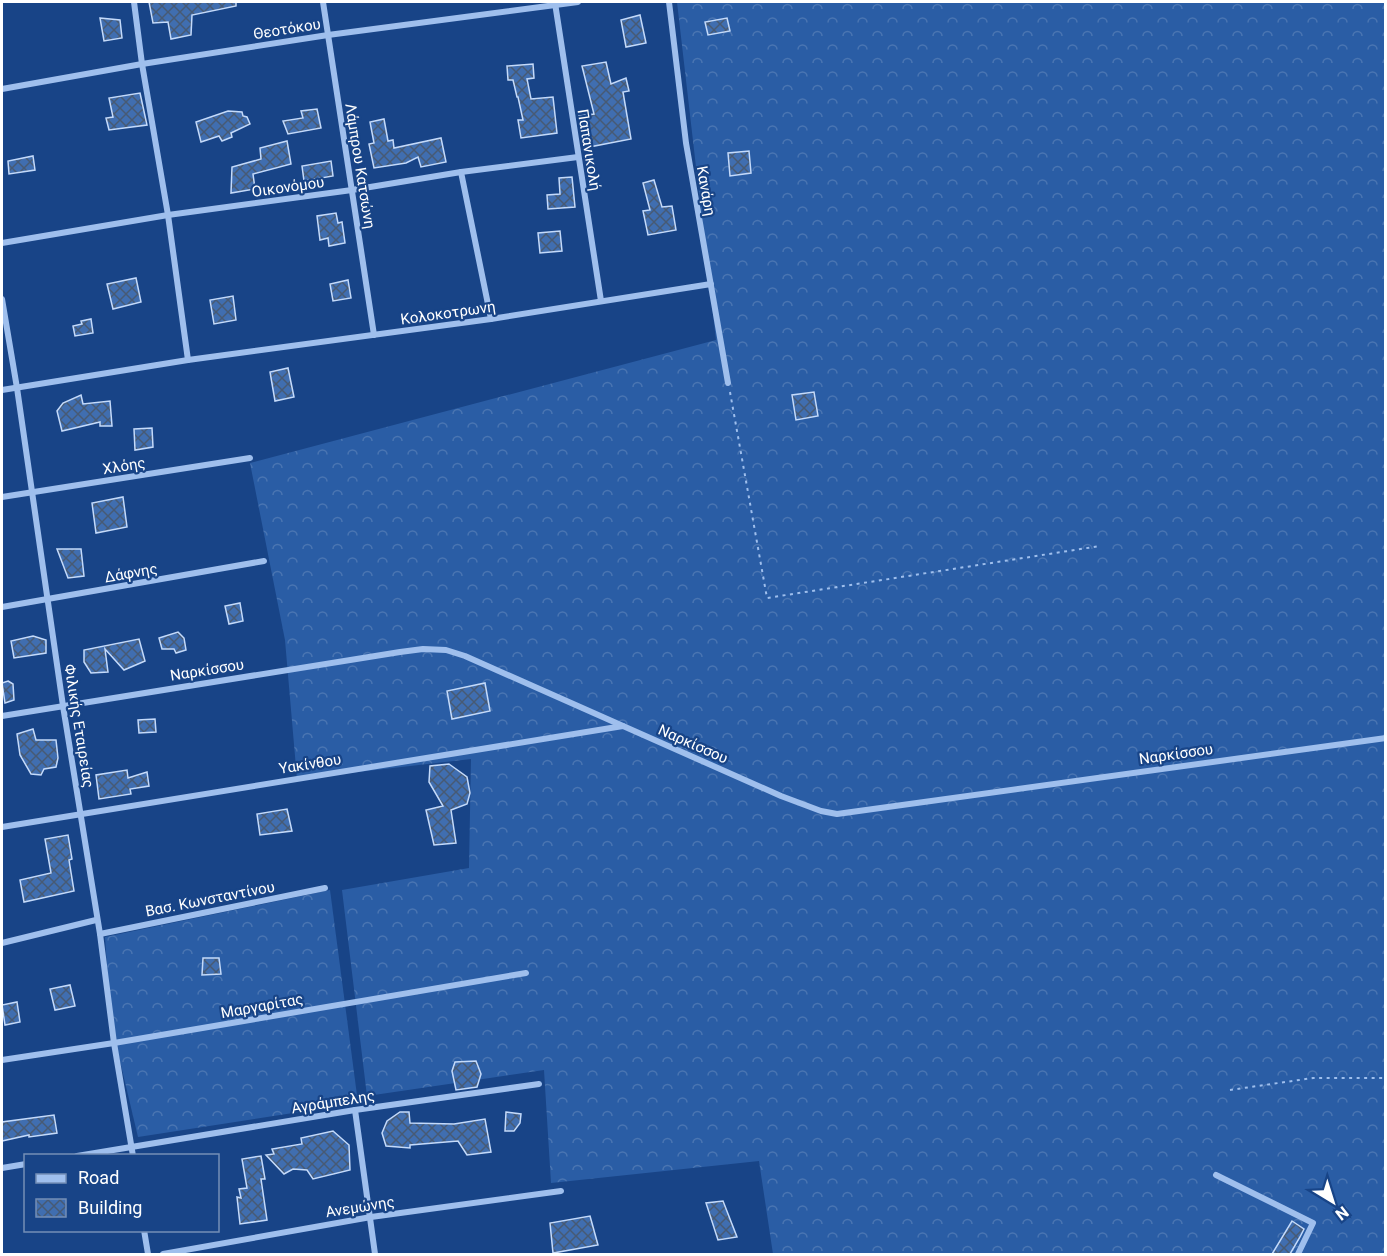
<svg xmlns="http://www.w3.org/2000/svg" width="1387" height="1256" font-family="Roboto,sans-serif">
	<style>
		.forest { fill: url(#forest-crowns) }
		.building { fill: url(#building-cross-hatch); stroke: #c4dafa; stroke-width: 1.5 }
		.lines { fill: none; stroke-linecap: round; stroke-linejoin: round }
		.path { stroke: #9fbfed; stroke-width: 2; stroke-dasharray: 3 4.5; stroke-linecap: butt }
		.minor { stroke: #9fbfed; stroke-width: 6 }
		.labels { text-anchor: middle; stroke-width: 4.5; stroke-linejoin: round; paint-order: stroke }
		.street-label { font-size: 15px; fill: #fff; stroke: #184487 }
	</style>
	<defs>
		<pattern id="forest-crowns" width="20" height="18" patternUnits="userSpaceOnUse" patternTransform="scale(1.5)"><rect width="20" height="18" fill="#2a5da5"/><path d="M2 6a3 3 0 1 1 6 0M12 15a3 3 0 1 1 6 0" fill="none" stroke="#4a75b2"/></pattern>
		<pattern id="building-cross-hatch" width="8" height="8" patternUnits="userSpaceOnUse" patternTransform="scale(1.5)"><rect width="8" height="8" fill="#406eb0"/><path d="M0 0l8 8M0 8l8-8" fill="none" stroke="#475a74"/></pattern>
	</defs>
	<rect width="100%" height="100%" fill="#184487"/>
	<g class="forest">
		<polygon points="677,2 1385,2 1385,1254 773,1254 759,1161 551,1183 544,1070 367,1096 342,890 469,868 471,759 297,779 285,640 250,463 716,340"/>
		<polygon points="330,890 358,1103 138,1137 111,1023 105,937"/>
	</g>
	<g class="building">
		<polygon points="149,2 236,2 236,6 192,15 191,35 171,39 168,22 153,23"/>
		<polygon points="640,15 646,43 626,47 621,20"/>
		<polygon points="100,18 120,20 122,38 104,41"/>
		<polygon points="727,18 730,31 708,35 705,22"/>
		<polygon points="606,62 611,84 626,78 629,91 623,92 631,139 584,148 579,116 594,114 582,66"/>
		<polygon points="533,64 534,78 527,79 531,99 553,97 557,133 521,138 518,120 523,120 518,97 517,97 513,80 508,80 507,66"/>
		<polygon points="140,93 147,125 109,130 106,118 113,117 109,98"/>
		<polygon points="317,109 321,128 288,134 283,121 303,118 301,111"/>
		<polygon points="228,111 242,112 243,116 247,117 250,124 231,133 232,137 222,141 219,136 201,142 196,122"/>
		<polygon points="384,119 388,141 393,140 394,148 441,138 446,162 421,167 418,157 406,163 374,168 369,144 374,143 370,122"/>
		<polygon points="287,141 291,164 253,174 255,189 231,193 232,167 261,159 260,148"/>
		<polygon points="749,151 751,173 730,176 728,153"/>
		<polygon points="33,156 35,170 9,174 8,161"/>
		<polygon points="331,161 333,176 304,181 302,166"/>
		<polygon points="572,177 575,207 548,209 547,195 560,194 559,178"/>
		<polygon points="654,180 662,207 672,206 676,230 648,235 643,211 650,210 643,183"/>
		<polygon points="336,213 338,223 342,222 345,243 329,246 328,238 320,240 317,216"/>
		<polygon points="560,231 562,251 540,253 538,233"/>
		<polygon points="136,278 141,302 113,309 107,284"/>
		<polygon points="348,280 351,298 333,301 330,284"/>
		<polygon points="233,296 236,320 214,324 210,300"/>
		<polygon points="91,319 93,333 75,336 73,326 82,324 81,321"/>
		<polygon points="288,368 294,397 275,401 270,372"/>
		<polygon points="814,392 818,416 796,420 792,395"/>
		<polygon points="81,395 83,404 110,401 112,426 100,426 100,422 62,431 57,411 63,403"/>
		<polygon points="152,428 153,447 135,450 134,429"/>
		<polygon points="123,497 127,527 96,533 92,503"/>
		<polygon points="57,549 81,549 84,576 68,578"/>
		<polygon points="240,603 243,621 229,624 225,606"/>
		<polygon points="178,632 184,638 186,650 176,653 174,649 162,649 159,638"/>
		<polygon points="33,636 46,640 46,653 14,658 11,641"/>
		<polygon points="139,639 145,661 124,670 105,649 108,672 91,673 84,662 84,650"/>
		<polygon points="8,681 13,684 14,700 5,703 2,683"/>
		<polygon points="485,683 490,711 452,719 447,691"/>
		<polygon points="155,719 156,732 139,733 138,720"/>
		<polygon points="33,729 36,740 56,740 58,758 56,767 44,769 41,775 31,774 20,755 17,734"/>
		<polygon points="449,764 467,777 470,793 467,804 451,810 456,843 434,845 426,810 443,806 429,782 430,766"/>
		<polygon points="127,770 128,778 147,772 149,786 130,789 131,794 99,799 96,775"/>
		<polygon points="287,809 292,831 260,835 257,814"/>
		<polygon points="68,835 72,859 69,860 74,891 24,902 20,880 51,873 45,839"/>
		<polygon points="203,958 219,958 221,974 202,975"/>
		<polygon points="70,985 75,1006 55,1010 50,989"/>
		<polygon points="17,1002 20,1022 5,1025 2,1005"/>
		<polygon points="476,1061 481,1074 477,1087 456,1090 452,1071 455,1062"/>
		<polygon points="400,1112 409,1112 410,1123 454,1124 485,1119 491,1152 467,1155 458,1141 410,1145 410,1148 386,1146 382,1133 387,1121"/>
		<polygon points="506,1112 521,1114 520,1123 514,1131 505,1131"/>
		<polygon points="54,1115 57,1133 29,1137 29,1135 2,1141 2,1122"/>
		<polygon points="333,1131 349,1145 350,1170 313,1179 307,1170 293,1169 284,1174 266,1155 274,1154 272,1149 302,1144 301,1138"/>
		<polygon points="261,1156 265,1179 261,1179 267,1220 240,1224 237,1197 241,1198 239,1189 247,1188 242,1159"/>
		<polygon points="723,1201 737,1237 718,1240 706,1203"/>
		<polygon points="590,1216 598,1245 553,1253 550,1223"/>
		<polygon points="1292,1221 1304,1229 1300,1237 1290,1254 1272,1254"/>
	</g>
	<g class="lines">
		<g class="path">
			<polyline points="730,392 767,598 1100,546"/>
			<polyline points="1230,1090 1313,1078 1386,1078"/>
		</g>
		<g class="minor">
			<polyline points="134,2 142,64 168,215 188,360"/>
			<polyline points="323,2 374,335"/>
			<polyline points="669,2 686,143 728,383"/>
			<polyline points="555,3 601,301"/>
			<polyline points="2,89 142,64 328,35 578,2"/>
			<polyline points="461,172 491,319"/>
			<polyline points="2,243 168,215 352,190 461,172 578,157"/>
			<polyline points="2,299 17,388 63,706 100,934 114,1043 133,1156"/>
			<polyline points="2,390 188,360 491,319 711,284"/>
			<polyline points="2,497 250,458"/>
			<polyline points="2,607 264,561"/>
			<polyline points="2,716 400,652 423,649 446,650 465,656 781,796 821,811 837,814 1386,738"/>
			<polyline points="2,827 623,726"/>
			<polyline points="100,934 325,888"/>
			<polyline points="2,943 96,920"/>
			<polyline points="2,1060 114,1043 526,973"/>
			<polyline points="355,1110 375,1254"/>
			<polyline points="77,1156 355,1110 539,1084"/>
			<polyline points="2,1168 26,1164"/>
			<polyline points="1216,1175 1313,1223 1298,1254"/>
			<polyline points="144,1230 148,1254"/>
			<polyline points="163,1254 371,1217 561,1191"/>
		</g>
	</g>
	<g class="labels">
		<g class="street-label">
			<text transform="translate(287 29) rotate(-9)" y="5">Θεοτόκου</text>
			<text transform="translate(589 150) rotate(81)" y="5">Παπανικολή</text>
			<text transform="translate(360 166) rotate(81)" y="5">Λάμπρου Κατσώνη</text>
			<text transform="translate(288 187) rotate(-8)" y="5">Οικονόμου</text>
			<text transform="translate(706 191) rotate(80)" y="5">Κανάρη</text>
			<text transform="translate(448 313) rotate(-8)" y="5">Κολοκοτρωνη</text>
			<text transform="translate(124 466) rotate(-9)" y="5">Χλόης</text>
			<text transform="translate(131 573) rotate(-10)" y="5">Δάφνης</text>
			<text transform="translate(207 670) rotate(-9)" y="5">Ναρκίσσου</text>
			<text transform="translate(79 726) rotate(81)" y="5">Φιλικής Εταιρείας</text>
			<text transform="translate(693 744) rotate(24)" y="5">Ναρκίσσου</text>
			<text transform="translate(1176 754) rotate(-8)" y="5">Ναρκίσσου</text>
			<text transform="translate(310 764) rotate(-9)" y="5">Υακίνθου</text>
			<text transform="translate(210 899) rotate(-11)" y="5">Βασ. Κωνσταντίνου</text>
			<text transform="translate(262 1006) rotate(-10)" y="5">Μαργαρίτας</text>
			<text transform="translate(333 1102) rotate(-9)" y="5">Αγράμπελης</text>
			<text transform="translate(360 1207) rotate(-9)" y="5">Ανεμώνης</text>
		</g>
	</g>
	<rect width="1387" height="1256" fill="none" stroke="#ffffff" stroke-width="6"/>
	<rect x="24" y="1154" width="195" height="78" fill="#184487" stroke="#748fb7" stroke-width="1.5"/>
	<rect x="36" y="1174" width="30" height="9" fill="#9fbfed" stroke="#748fb7" stroke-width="1.5"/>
	<text x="78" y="1184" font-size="18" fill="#ffffff">Road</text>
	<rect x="36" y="1199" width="30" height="18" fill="url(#building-cross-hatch)" stroke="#748fb7" stroke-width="1.5"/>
	<text x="78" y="1214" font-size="18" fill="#ffffff">Building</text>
	<g transform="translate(1333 1202) rotate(142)" stroke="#184487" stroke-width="4.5" paint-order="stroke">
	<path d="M0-4.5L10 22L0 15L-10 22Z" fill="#ffffff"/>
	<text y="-9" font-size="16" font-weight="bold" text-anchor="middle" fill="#ffffff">N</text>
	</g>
</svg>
